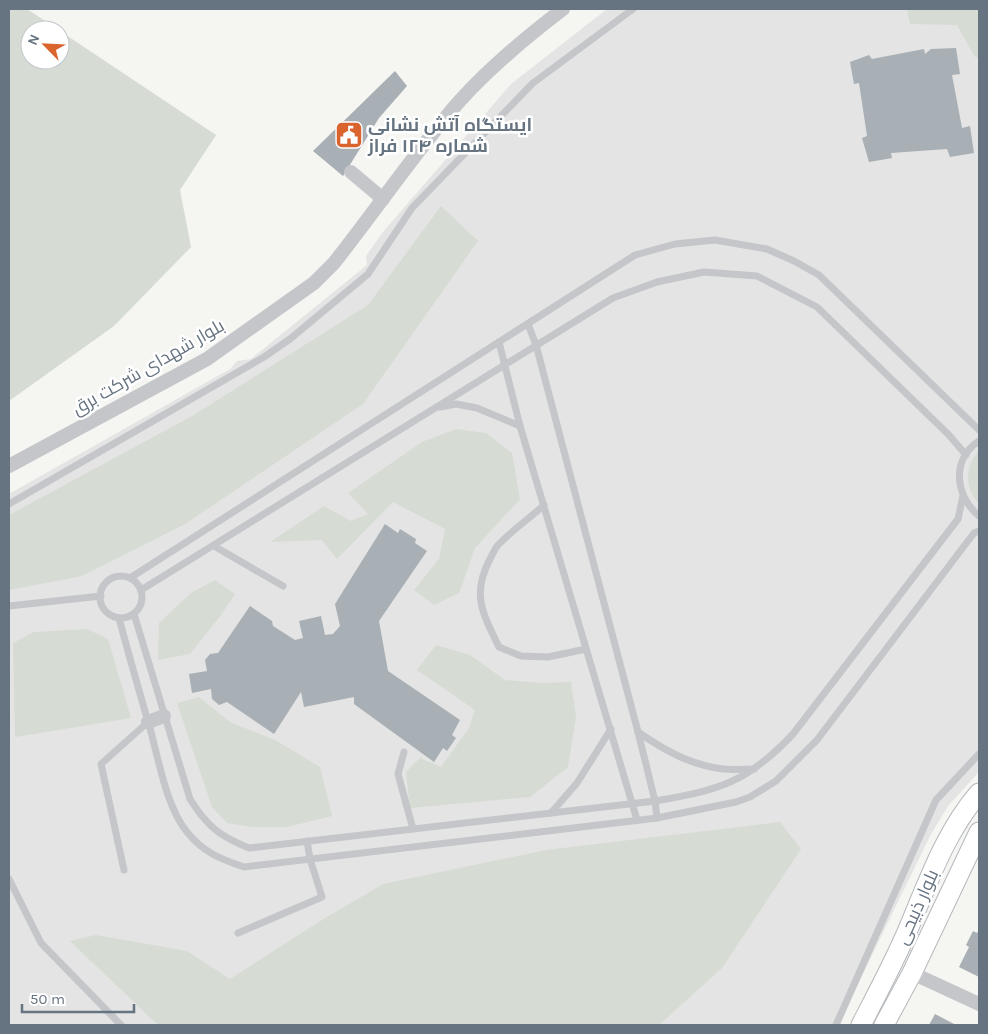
<svg xmlns="http://www.w3.org/2000/svg" width="988" height="1034" font-family="Karla,Cairo,sans-serif">
	<style>
		.built { fill: #e3e4e3 }
		.green { fill: #d6dcd3 }
		.building { fill: #a8afb5 }
		.lines { fill: none; stroke-linecap: round; stroke-linejoin: round }
		.secondary-casing { stroke: #b4b8bc; stroke-width: 21 }
		.lane { stroke: #c4c6ca; stroke-width: 7 }
		.street { stroke: #c4c6ca; stroke-width: 14 }
		.secondary { stroke: #fff; stroke-width: 19 }
		.labels { text-anchor: middle; stroke-width: 5; stroke-linejoin: round; paint-order: stroke }
		.poi-label { font-size: 18px; font-weight: bold; fill: #667381; stroke: #fff; text-anchor: start }
		.street-label { font-size: 18px; fill: #667381; stroke: #fff }
	</style>
	<rect width="100%" height="100%" fill="#f5f5f2"/>
	<polygon class="built" points="607,9 979,9 979,772 948,806 930,836 838,1025 9,1025 9,494 230,369 237,361 251,359 367,265 366,256 383,232 511,84"/>
	<g class="green">
		<polygon points="9,9 27,9 59,30 30,30 30,60 60,60 60,31 216,135 180,190 191,247 114,326 9,401"/>
		<polygon points="907,9 979,9 979,57 975,57 957,25 910,24"/>
		<polygon points="441,206 478,241 363,404 185,524 82,576 9,590 9,515 194,415 368,305"/>
		<polygon points="456,429 486,433 512,453 520,499 475,548 459,593 434,605 414,590 439,559 445,529 393,502 337,559 322,540 270,542 324,506 351,521 368,514 348,493 422,442"/>
		<path d="M 979,450 L 979,504 C 964,487 965,467 979,450 Z"/>
		<polygon points="215,580 235,594 221,615 190,654 158,660 159,623 191,593"/>
		<polygon points="87,629 108,639 131,718 15,737 13,643 34,632"/>
		<polygon points="436,645 470,655 505,680 541,683 571,682 576,717 568,767 530,797 410,808 406,772 420,758 441,767 469,728 475,710 417,670"/>
		<polygon points="199,697 230,722 275,740 320,767 332,816 287,827 253,827 227,823 212,807 177,703"/>
		<polygon points="780,822 801,849 722,968 659,1025 158,1025 70,941 96,935 187,951 230,979 325,918 383,884 546,850"/>
	</g>
	<g class="building">
		<polygon points="956,48 960,74 952,75 962,128 970,126 974,153 950,157 947,149 891,153 892,158 869,162 862,138 867,136 859,83 854,84 850,62 869,55 872,59 924,49 925,54 931,49"/>
		<polygon points="395,71 407,86 379,118 343,176 313,151"/>
		<polygon points="385,524 398,533 400,529 416,539 415,543 427,551 379,621 388,671 460,720 452,735 456,738 447,751 443,748 434,762 354,704 354,697 304,707 301,692 274,734 227,702 219,705 212,699 211,689 192,693 189,674 207,671 205,660 210,654 218,653 250,606 272,621 273,626 295,640 303,638 299,621 321,616 325,635 333,634 340,626 335,604"/>
		<polygon points="979,929 979,977 959,967 969,947 966,945 973,931 977,933"/>
		<polygon points="935,1014 956,1025 929,1025"/>
	</g>
	<g class="lines">
		<g class="secondary-casing">
			<g id="secondary">
				<path d="M 861,1025 C 877,994 893,964 907,932 C 927,885 945,832 979,793"/>
				<polyline points="884,1025 912,973 979,832"/>
			</g>
		</g>
		<g class="lane">
			<polyline points="528,324 536,345 638,732 655,801 657,818"/>
			<polyline points="499,342 520,426 637,820"/>
			<polyline points="440,407 456,404 477,408 520,426"/>
			<path d="M 979,441 C 950,460 956,497 979,516"/>
			<polyline points="9,504 264,357 290,339 368,274 412,208 533,83 633,9"/>
			<path d="M 544,505 C 530,518 514,529 500,543 C 495,547 493,554 490,559 C 471,595 483,614 499,647 L 521,656 L 548,657 L 586,649"/>
			<polyline points="214,546 283,586"/>
			<circle cx="121" cy="597" r="21"/>
			<polyline points="130,578 635,255 675,244 715,240 767,249 794,261 819,275 979,430"/>
			<polyline points="141,590 613,298 657,282 704,272 757,276 817,307 949,435 966,455"/>
			<polyline points="9,606 101,596"/>
			<path d="M 134,614 L 190,799 C 207,826 219,836 249,848 L 655,801 C 719,790 747,783 793,734 L 958,519 L 963,496"/>
			<path d="M 119,618 C 129,656 140,694 151,732 C 159,762 167,808 187,832 C 203,852 220,859 244,867 L 657,818 L 736,802 L 750,797 L 776,781 L 817,740 L 974,533 L 979,531"/>
			<path d="M 638,732 C 664,750 690,765 723,769 C 733,770 744,769 754,769"/>
			<polyline points="404,752 398,774 413,829"/>
			<polyline points="551,813 577,783 611,729"/>
			<polyline points="124,870 101,764 148,722"/>
			<polyline points="9,879 41,943 121,1025"/>
			<polyline points="238,933 322,897 310,859 307,841"/>
			<polyline points="836,1025 936,800 979,754"/>
		</g>
		<g class="street">
			<polyline points="351,172 383,199"/>
			<path d="M 9,466 L 207,359 L 314,283 L 334,263 C 372,215 407,164 446,117 C 479,76 521,41 563,9"/>
			<polyline points="148,722 164,716"/>
			<polyline points="912,973 979,1004"/>
		</g>
		<use href="#secondary" class="secondary"/>
	</g>
	<defs>
		<g id="civic-square" transform="scale(1.4375)"><rect x="-9" y="-9" width="18" height="18" rx="4" fill="#d9642e" stroke="#fff"/><path d="M-.6-6.5H3V-4.5H.6V-3L4-1V1h2V6H-6V1h2V-1L-.6-3ZM-1.2 2.5V6h2.4V2.5Z" fill="#fff"/></g>
	</defs>
	<g fill-rule="evenodd">
		<use href="#civic-square" x="349" y="135"/>
	</g>
	<g class="labels">
		<g class="poi-label">
			<text x="368" y="131">ایستگاه آتش نشانی<tspan x="368" dy="21">شماره ۱۲۴ فراز</tspan></text>
		</g>
		<g class="street-label">
			<text transform="translate(148 367) rotate(-30)" y="6">بلوار شهدای شرکت برق</text>
			<text transform="translate(917 907) rotate(-66)" y="6">بلوار ذبیحی</text>
		</g>
	</g>
	<rect width="988" height="1034" fill="none" stroke="#667381" stroke-width="20"/>
	<g transform="translate(45 45) rotate(294)"><circle r="24" fill="#ffffff" stroke="#c2c7cd"/>
	<path d="M0-4L9 19L0 12L-9 19Z" fill="#d9642e"/>
	<text y="-8" font-size="14" font-weight="bold" text-anchor="middle" fill="#667381">N</text>
	</g>
	<path d="M22 1004v8h112v-8" fill="none" stroke="#667381" stroke-width="2.5"/>
	<text x="30" y="1004" font-size="15" fill="#667381" stroke="#ffffff" stroke-width="4" paint-order="stroke">50 m</text>
</svg>
